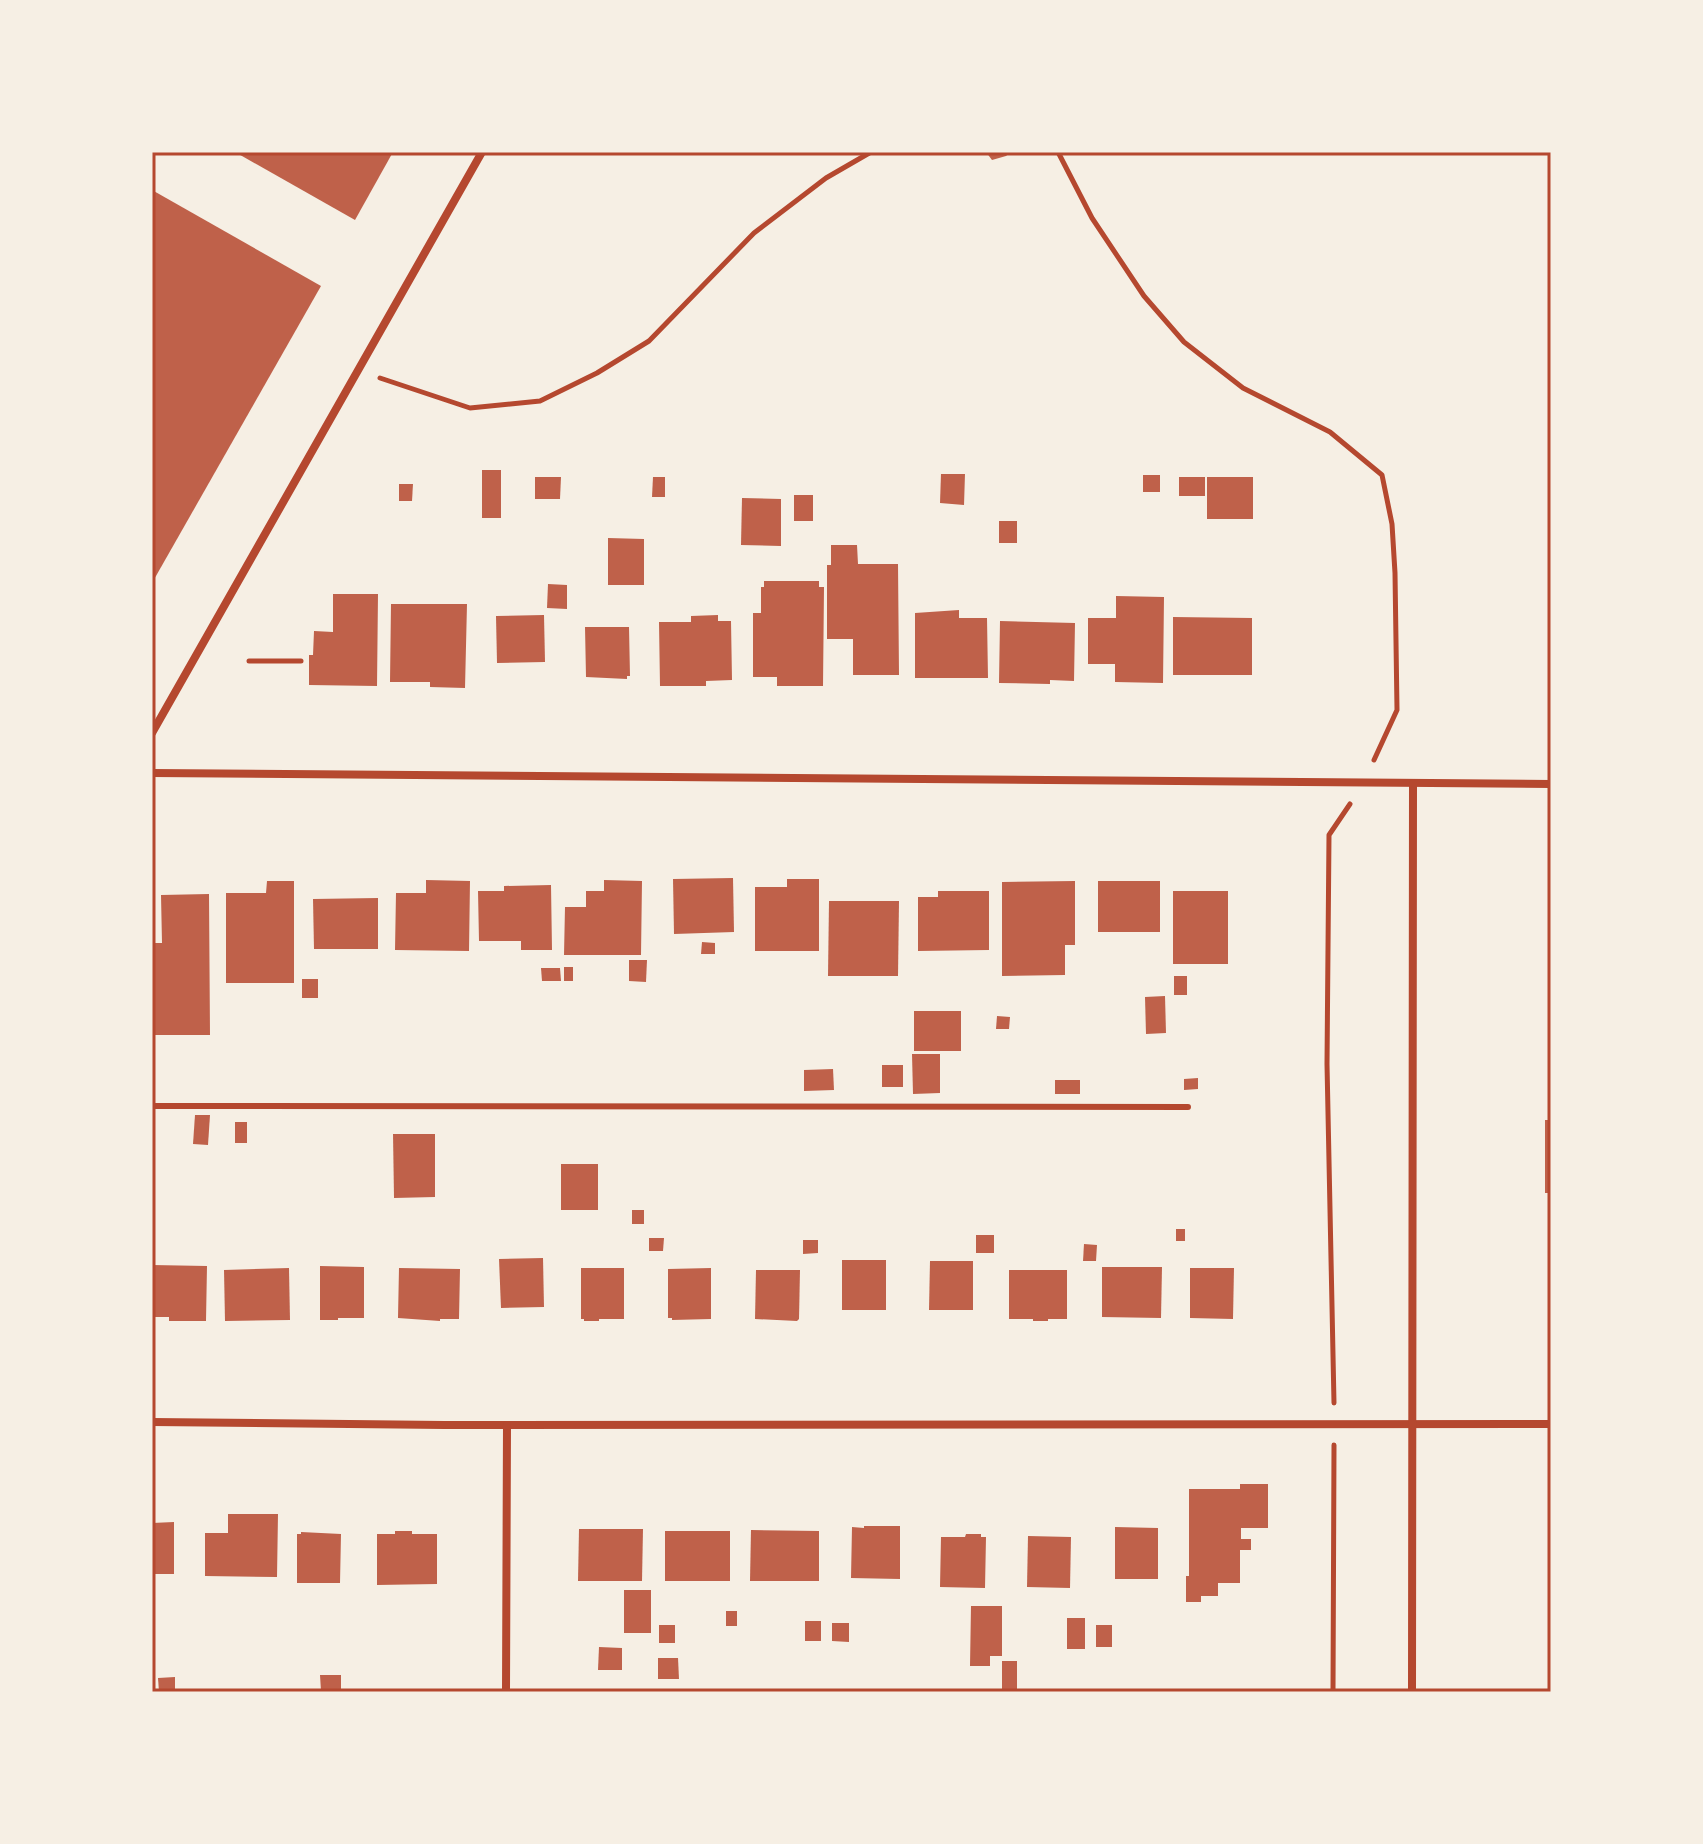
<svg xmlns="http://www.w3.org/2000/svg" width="1703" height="1844" font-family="'Roboto Serif',serif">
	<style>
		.building { fill: #bf614a }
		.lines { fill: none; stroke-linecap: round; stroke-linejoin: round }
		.path { stroke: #b5482f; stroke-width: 5 }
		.service { stroke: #b5482f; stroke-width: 6 }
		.minor { stroke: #b5482f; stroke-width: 8 }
		.neatline { fill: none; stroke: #b5482f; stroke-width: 3 }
	</style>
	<rect width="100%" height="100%" fill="#f6efe4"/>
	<g class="building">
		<polygon points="235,152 393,152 355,220"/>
		<polygon points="986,152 1011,152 1006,156 992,160"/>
		<polygon points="152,190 321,286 152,583"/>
		<rect x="482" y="470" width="19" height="48"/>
		<polygon points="941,474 965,474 964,505 940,503"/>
		<rect x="1143" y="475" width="17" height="17"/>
		<polygon points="535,477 561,477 560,499 535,499"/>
		<polygon points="653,477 665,477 665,497 652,497"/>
		<rect x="1179" y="477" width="26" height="19"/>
		<rect x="1207" y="477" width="46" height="42"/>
		<polygon points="399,484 413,484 412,501 399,501"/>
		<rect x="794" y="495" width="19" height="26"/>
		<polygon points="742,498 781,499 781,546 741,545"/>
		<rect x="999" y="521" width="18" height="22"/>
		<polygon points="608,538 644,539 644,585 608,585"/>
		<polygon points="831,545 857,545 858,564 898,564 899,675 853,675 853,639 827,639 827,565 831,565"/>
		<polygon points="764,581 819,581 819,587 824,587 823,686 777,686 777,677 753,677 753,613 761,613 761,587 764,587"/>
		<polygon points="548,584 567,585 567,609 547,608"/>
		<polygon points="333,594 378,594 377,686 309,685 309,655 313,655 314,631 333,632"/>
		<polygon points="1116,596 1164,597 1163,683 1115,682 1115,664 1088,664 1088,618 1116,618"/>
		<polygon points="391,604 467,604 465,688 430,687 430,682 390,682"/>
		<polygon points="959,610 959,618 987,618 988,678 915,678 915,613"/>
		<polygon points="544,615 545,662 497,663 496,616"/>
		<polygon points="718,615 718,621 731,621 732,680 706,681 706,686 660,686 659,622 691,622 691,616"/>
		<polygon points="1173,617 1252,618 1252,675 1173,675"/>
		<polygon points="1000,621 1075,623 1074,681 1050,680 1050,684 999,683"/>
		<polygon points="585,627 629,627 630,676 627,676 627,679 586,677"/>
		<polygon points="733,878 734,932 674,934 673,879"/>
		<polygon points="787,879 819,879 819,951 755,951 755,887 787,887"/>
		<polygon points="426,880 470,881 469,951 395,950 396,893 426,893"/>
		<polygon points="604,880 642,881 641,955 564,955 565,907 586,907 586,891 604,891"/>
		<polygon points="267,881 294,881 294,983 226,983 226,893 266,893"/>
		<polygon points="1075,881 1075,945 1065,945 1065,975 1002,976 1002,882"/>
		<rect x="1098" y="881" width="62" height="51"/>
		<polygon points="551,885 552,950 521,950 521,941 479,941 478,891 504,891 504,886"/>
		<polygon points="938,891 989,891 989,950 918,951 918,897 938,897"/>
		<rect x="1173" y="891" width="55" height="73"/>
		<polygon points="209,894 210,1035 152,1035 152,943 162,943 161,895"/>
		<polygon points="378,898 378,949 314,949 313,899"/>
		<polygon points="829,901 899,901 898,976 828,976"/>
		<polygon points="702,942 715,943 715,954 701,954"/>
		<polygon points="629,960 647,960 646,982 629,981"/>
		<rect x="564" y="967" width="9" height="14"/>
		<polygon points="541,968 560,968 561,981 542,981"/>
		<rect x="1174" y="976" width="13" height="19"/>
		<rect x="302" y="979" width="16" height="19"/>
		<polygon points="1165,996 1166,1033 1146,1034 1145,997"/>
		<rect x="914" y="1011" width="47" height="40"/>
		<polygon points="997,1016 1010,1017 1009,1029 996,1029"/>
		<polygon points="912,1054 940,1054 940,1093 913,1094"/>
		<rect x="882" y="1065" width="21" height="22"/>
		<polygon points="833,1069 834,1090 804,1091 804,1070"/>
		<polygon points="1198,1078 1198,1089 1184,1090 1184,1079"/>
		<rect x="1055" y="1080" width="25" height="14"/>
		<polygon points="195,1115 210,1115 208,1145 193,1144"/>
		<rect x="1545" y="1120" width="6" height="73"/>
		<rect x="235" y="1122" width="12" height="21"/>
		<polygon points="393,1134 435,1134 435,1197 394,1198"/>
		<rect x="561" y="1164" width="37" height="46"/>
		<rect x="632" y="1210" width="12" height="14"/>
		<rect x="1176" y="1229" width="9" height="12"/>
		<rect x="976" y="1235" width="18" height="18"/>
		<polygon points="649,1238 664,1238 663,1251 649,1251"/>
		<polygon points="803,1240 818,1240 818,1253 803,1254"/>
		<polygon points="1084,1244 1097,1245 1096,1261 1083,1261"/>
		<polygon points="543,1258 544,1307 501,1308 499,1259"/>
		<rect x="842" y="1260" width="44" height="50"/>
		<polygon points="930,1261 973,1261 973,1310 929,1310"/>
		<polygon points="152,1265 207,1266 206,1321 169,1321 169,1317 152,1317"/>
		<polygon points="320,1266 364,1267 364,1318 338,1318 338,1320 320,1320"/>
		<polygon points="1102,1267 1162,1267 1161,1318 1102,1317"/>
		<polygon points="289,1268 290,1320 225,1321 224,1270"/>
		<polygon points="399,1268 460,1269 459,1319 440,1319 440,1321 398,1318"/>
		<polygon points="581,1268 624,1268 624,1319 599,1319 599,1321 584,1321 584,1319 581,1319"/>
		<polygon points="711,1268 711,1319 672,1320 672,1318 668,1318 668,1269"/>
		<polygon points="1190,1268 1234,1268 1233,1319 1190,1318"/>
		<polygon points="756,1270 800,1270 799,1319 797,1321 755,1319"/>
		<polygon points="1009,1270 1067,1270 1067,1319 1048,1319 1048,1321 1033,1321 1033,1319 1009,1319"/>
		<polygon points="1240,1484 1268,1484 1268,1528 1241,1528 1241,1539 1251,1539 1251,1550 1240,1550 1240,1583 1218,1583 1218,1596 1201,1596 1201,1602 1186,1602 1186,1576 1189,1576 1189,1489 1240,1489"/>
		<polygon points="228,1514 278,1514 277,1577 205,1576 205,1533 228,1533"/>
		<polygon points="174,1522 174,1574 152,1574 152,1523"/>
		<polygon points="864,1526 900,1526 900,1579 851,1578 852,1527 864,1528"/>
		<polygon points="1115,1527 1158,1528 1158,1579 1115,1579"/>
		<polygon points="579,1529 643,1529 642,1581 578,1581"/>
		<polygon points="751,1530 819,1531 819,1581 750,1581"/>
		<polygon points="395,1531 412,1531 412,1534 437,1534 437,1584 377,1585 377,1534 395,1534"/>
		<rect x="665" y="1531" width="65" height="50"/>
		<polygon points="301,1532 341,1534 340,1583 297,1583 297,1534 301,1534"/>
		<polygon points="966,1534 981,1534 981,1537 986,1537 985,1588 940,1587 941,1537 965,1537"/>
		<polygon points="1028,1536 1071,1537 1070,1588 1027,1587"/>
		<rect x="624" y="1590" width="27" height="43"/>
		<polygon points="971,1606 1002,1606 1002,1656 990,1656 990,1666 970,1666"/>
		<rect x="726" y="1611" width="11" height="15"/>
		<rect x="1067" y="1618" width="18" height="31"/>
		<rect x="805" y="1621" width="16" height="20"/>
		<polygon points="832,1623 849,1623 849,1642 832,1641"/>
		<rect x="659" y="1625" width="16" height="18"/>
		<rect x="1096" y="1625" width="16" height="22"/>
		<polygon points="599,1647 622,1648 622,1670 598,1670"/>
		<polygon points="658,1658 678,1658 679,1679 658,1679"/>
		<rect x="1002" y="1661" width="15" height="31"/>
		<polygon points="320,1675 341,1675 341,1690 321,1691"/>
		<polygon points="175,1677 175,1692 159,1692 158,1678"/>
	</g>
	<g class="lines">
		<g class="path">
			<polyline points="1058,152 1092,218 1144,296 1184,342 1243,388 1330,432 1382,475 1392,524 1395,573 1397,710 1374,760"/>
			<polyline points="380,378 470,408 540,401 597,373 649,341 754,233 826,178 871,152"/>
			<polyline points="249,661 301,661"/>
			<polyline points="1334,1403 1327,1064 1329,835 1350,804"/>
			<polyline points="1333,1692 1334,1445"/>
		</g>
		<polyline class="service" points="152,1106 1188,1107"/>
		<g class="minor">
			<polyline points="152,733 482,152"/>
			<polyline points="152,773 1551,784"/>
			<polyline points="152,1422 444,1425 1551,1424"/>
			<polyline points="506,1692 507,1425"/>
			<polyline points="1412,1692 1413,784"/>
		</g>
	</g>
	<rect width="1703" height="1844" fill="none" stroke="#f6efe4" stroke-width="308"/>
	<rect x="154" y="154" width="1395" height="1536" class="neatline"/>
</svg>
